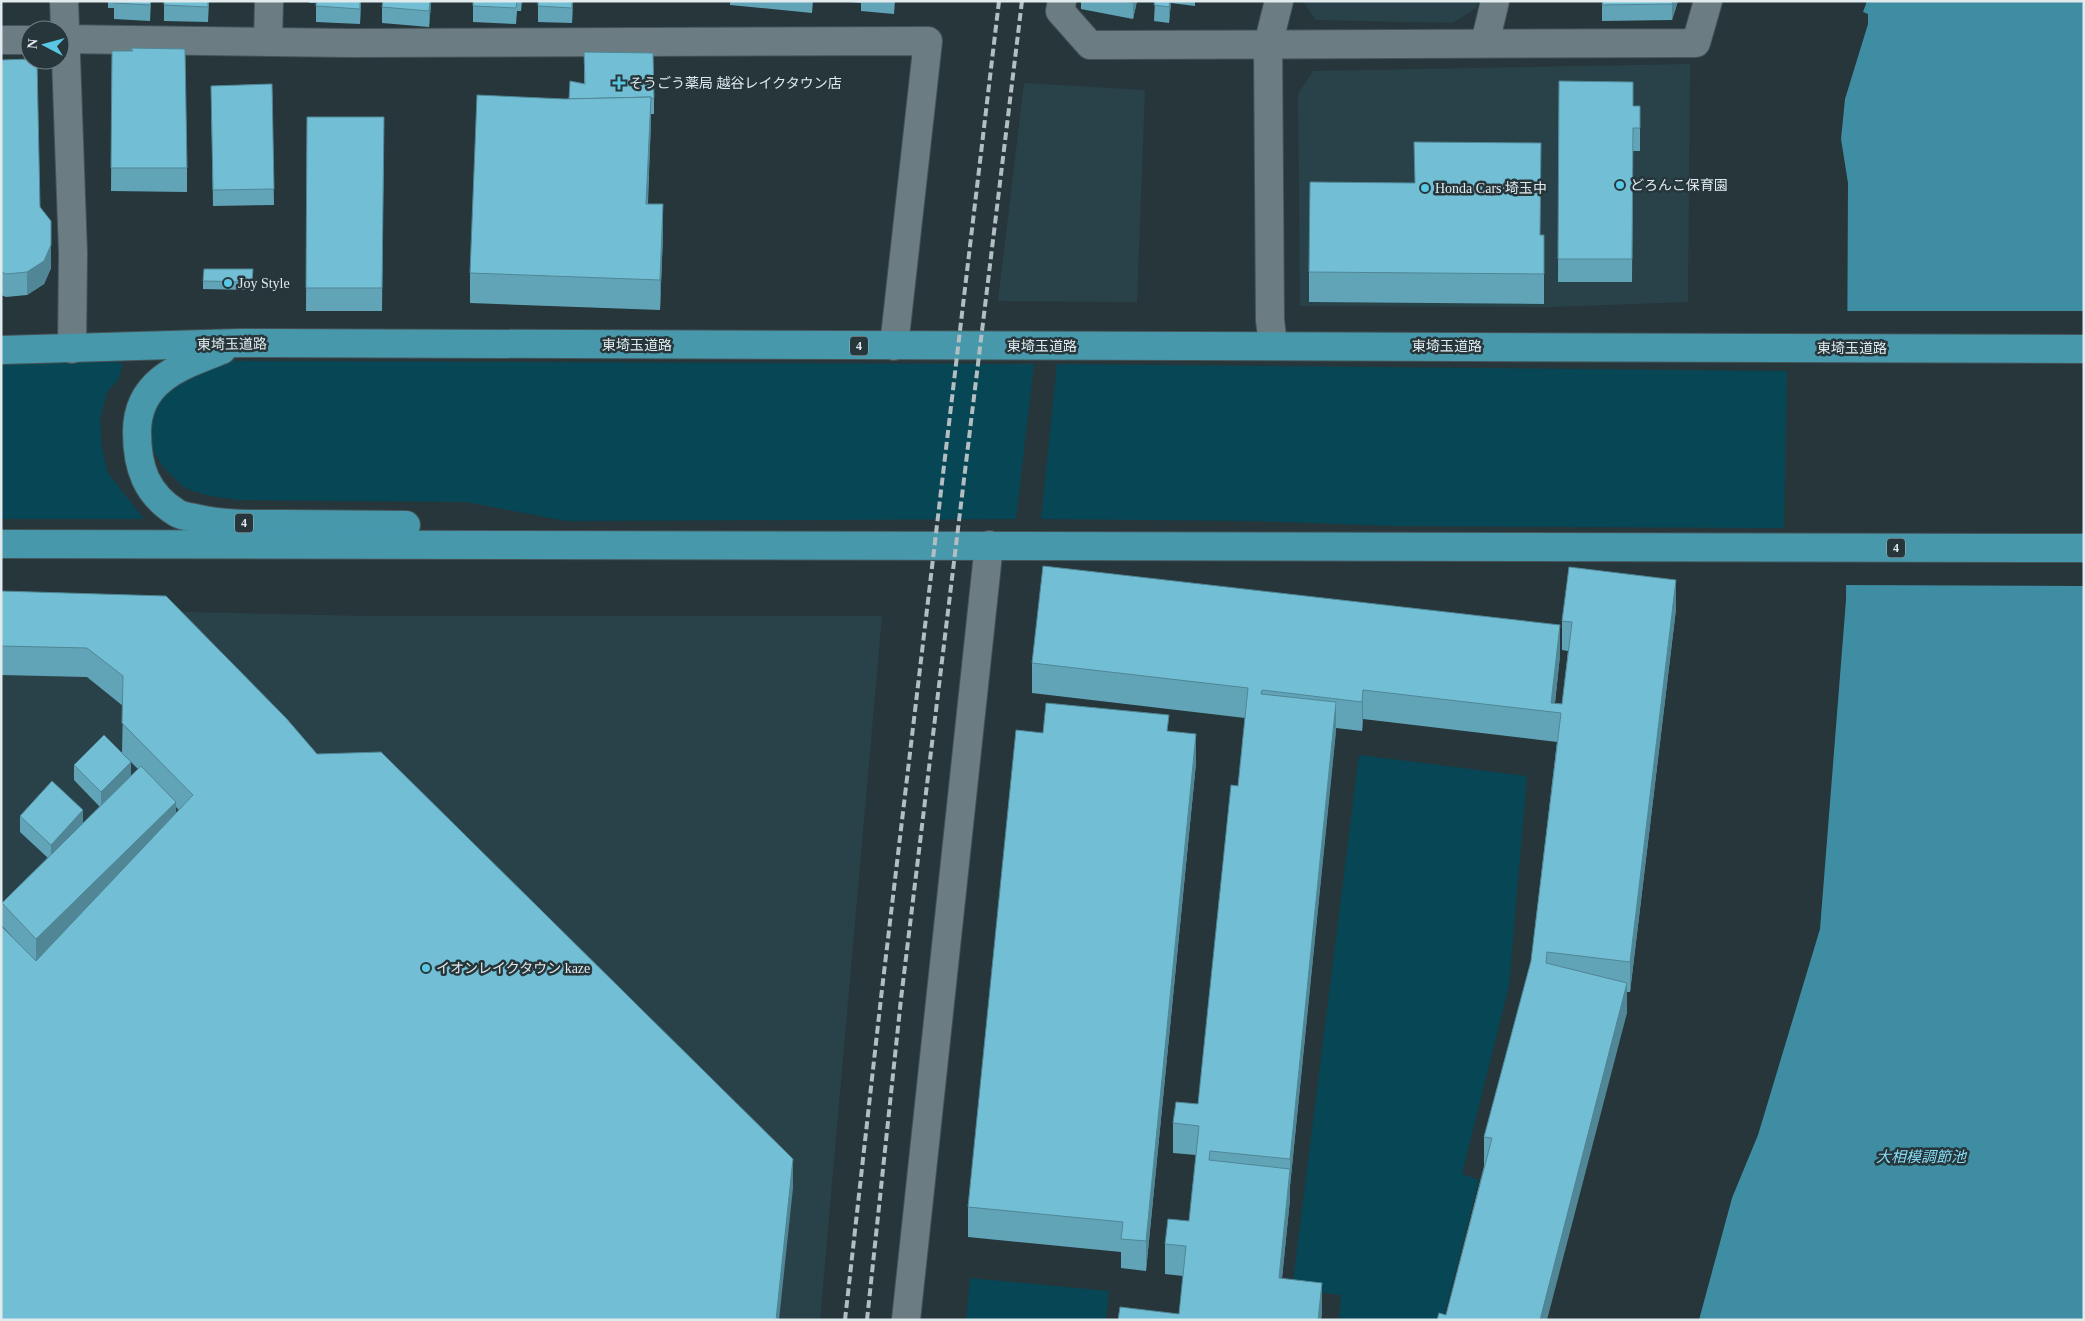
<svg xmlns="http://www.w3.org/2000/svg" width="2085" height="1321" font-family="'Times New Roman','Noto Sans JP',serif">
	<style>
		.built { fill: #294249 }
		.green { fill: #074655 }
		.water { fill: #3e8da2 }
		.pier { fill: #26363b }
		.lines { fill: none; stroke-linecap: round; stroke-linejoin: round }
		.minor-casing { stroke: #455357; stroke-width: 30 }
		.trunk-casing { stroke: #455357; stroke-width: 30 }
		.minor { stroke: #6b7d83; stroke-width: 28 }
		.trunk { stroke: #4898ac; stroke-width: 28 }
		.rail { stroke: #b2bec1; stroke-width: 4; stroke-dasharray: 8 4; stroke-linecap: butt }
		.wall { fill: #62a4b7; fill-rule: evenodd }
		.shaded-wall { fill: #508695 }
		.building { fill: #72bfd5; stroke: #508695 }
		.poi-dot { fill: #5ac8e5; stroke: #26363b; stroke-width: 2 }
		.labels { text-anchor: middle; stroke-width: 5; stroke-linejoin: round; paint-order: stroke }
		.shield { fill: #26363b; stroke: #a9b5b8; stroke-width: 1 }
		.shield-label { font-size: 12px; font-weight: bold; fill: #e1ebee }
		.poi-label { font-size: 14px; fill: #e1ebee; stroke: #26363b; text-anchor: start }
		.street-label { font-size: 14px; fill: #e1ebee; stroke: #26363b }
		.water-label { font-size: 15px; font-style: italic; fill: #87def7; stroke: #26363b }
	</style>
	<rect width="100%" height="100%" fill="#26363b"/>
	<g class="built">
		<polygon points="1303,1 1478,1 1476,8 1453,23 1316,20"/>
		<polygon points="1690,64 1688,302 1551,307 1300,306 1298,94 1313,71"/>
		<polygon points="1024,83 1145,90 1137,302 998,301"/>
		<polygon points="1,608 368,616 882,616 820,1320 1,1320"/>
	</g>
	<g class="green">
		<polygon points="72,349 123,364 118,380 107,392 100,419 102,448 108,473 144,519 1,519 1,350 13,350 24,364"/>
		<path d="M 231,361 L 1034,364 L 1016,519 L 566,521 L 466,502 L 238,500 C 220,497 202,496 186,488 C 180,485 176,479 171,475 C 142,448 142,408 173,381 C 180,374 219,365 231,361 Z"/>
		<polygon points="1057,364 1787,371 1784,528 1394,526 1254,521 1041,519"/>
		<polygon points="1359,755 1527,776 1509,986 1462,1174 1479,1180 1443,1320 1339,1320 1341,1295 1292,1289"/>
		<polygon points="970,1278 1109,1291 1106,1320 966,1320"/>
	</g>
	<polygon class="water" points="1867,1 2084,1 2084,1320 1699,1320 1732,1198 1758,1135 1820,929 1846,600 1848,183 1841,139 1845,99 1868,24 1868,14 1863,12"/>
	<polygon class="pier" points="1845,311 2084,311 2084,586 1844,585"/>
	<g class="lines">
		<g class="minor-casing">
			<g id="minor">
				<polyline points="64,1 73,253 72,349"/>
				<polyline points="1062,1 1060,11 1090,45 1696,43 1708,1"/>
				<polyline points="60,39 350,43 928,41 894,346"/>
				<polyline points="1,40 30,40"/>
				<polyline points="268,41 269,1"/>
				<polyline points="1485,43 1495,1"/>
				<polyline points="1273,345 1270,320 1268,45 1279,1"/>
				<polyline points="906,1320 989,545"/>
			</g>
		</g>
		<g class="trunk-casing">
			<g id="trunk">
				<polyline points="1,350 240,343 2084,349"/>
				<path d="M 222,350 C 181,366 137,380 137,432 C 137,467 146,494 177,513 C 182,516 189,517 195,518 C 224,525 254,524 285,524 C 325,524 366,525 406,525"/>
				<polyline points="1,544 2084,548"/>
			</g>
		</g>
		<use href="#minor" class="minor"/>
		<use href="#trunk" class="trunk"/>
		<g class="rail">
			<polyline points="845,1320 881,998 999,1"/>
			<polyline points="867,1320 901,999 1022,1"/>
		</g>
	</g>
	<g class="wall">
		<polygon points="103,1 151,1 150,21 114,19 114,8 108,8 108,2"/>
		<polygon points="164,1 209,1 208,22 164,21"/>
		<polygon points="309,1 361,1 360,24 316,22 316,3 309,3"/>
		<polygon points="431,1 429,27 382,23 382,7"/>
		<polygon points="473,1 522,1 521,11 517,11 516,24 473,22"/>
		<polygon points="538,1 573,1 572,23 538,22"/>
		<polygon points="730,1 813,1 812,13 730,5"/>
		<polygon points="838,1 895,1 894,14 861,11 861,3"/>
		<polygon points="1081,1 1137,1 1133,19 1081,9"/>
		<polygon points="1155,1 1195,1 1195,6 1171,3 1169,23 1154,21"/>
		<polygon points="1678,1 1672,20 1602,21 1602,5"/>
		<polygon points="131,48 187,168 187,192 111,191 112,51 131,51"/>
		<polygon points="584,52 654,98 654,114 651,114 648,204 663,234 660,310 470,303 470,273 569,99 584,83"/>
		<polygon points="1,60 40,207 51,245 51,268 44,284 27,295 6,297 1,295"/>
		<polygon points="1559,81 1633,106 1640,129 1640,151 1633,151 1632,282 1558,282"/>
		<polygon points="272,84 274,205 213,206 211,86"/>
		<polygon points="307,117 384,117 382,311 306,311"/>
		<polygon points="1540,235 1544,235 1544,304 1309,302 1309,272"/>
		<polygon points="253,277 252,290 203,289 203,281"/>
		<path d="M 1,591 L 317,754 L 793,1188 L 1,1320 L 20,945 L 2,926 L 2,903 L 48,858 L 20,832 L 20,816 L 83,824 L 100,807 L 74,780 L 74,765 L 122,753 L 123,706 L 87,677 L 1,675 ZM 131,762 L 138,769 L 131,776 ZM 176,807 L 179,810 L 176,814 Z"/>
		<polygon points="1676,609 1630,992 1627,992 1627,1013 1446,1315 1484,1166 1484,1137 1531,961 1557,742 1363,719 1362,731 1336,728 1290,1186 1290,1199 1282,1278 1322,1312 1321,1320 1118,1320 1179,1314 1183,1276 1165,1274 1165,1244 1189,1221 1196,1155 1173,1153 1173,1123 1198,1104 1238,786 1245,718 1032,693 1032,663 1560,655 1555,703 1562,704 1568,651 1562,650 1562,621"/>
		<polygon points="1169,731 1196,763 1146,1271 1121,1268 1121,1252 968,1237 968,1207 1043,733"/>
	</g>
	<g class="shaded-wall">
		<polygon points="360,1 361,1 360,24"/>
		<polygon points="430,1 431,1 431,6 429,27 429,11"/>
		<polygon points="572,1 573,1 572,23"/>
		<polygon points="1134,1 1137,1 1133,19 1133,3"/>
		<polygon points="1170,1 1171,1 1169,23 1169,7"/>
		<polygon points="1673,1 1678,1 1672,20 1672,4"/>
		<polygon points="651,97 651,126 646,233 646,204"/>
		<polygon points="663,204 663,234 660,310 660,280"/>
		<polygon points="51,221 51,268 44,284 27,295 27,272"/>
		<polygon points="1676,580 1676,609 1630,992 1630,962"/>
		<polygon points="1560,625 1560,655 1554,712 1551,703"/>
		<polygon points="1363,690 1363,719 1362,731 1362,702"/>
		<polygon points="1336,702 1336,732 1290,1186 1290,1199 1279,1308 1279,1278 1290,1171 1290,1159"/>
		<polygon points="1196,734 1196,763 1146,1271 1146,1241"/>
		<polygon points="131,762 131,778 101,808 101,792"/>
		<polygon points="176,802 176,825 36,962 36,939"/>
		<polygon points="83,810 83,826 51,861 51,845"/>
		<polygon points="1627,983 1627,1013 1547,1320 1540,1320"/>
		<polygon points="793,1159 793,1188 779,1320 776,1320"/>
		<polygon points="1322,1283 1322,1312 1321,1320 1318,1320"/>
	</g>
	<g class="building">
		<polygon points="114,1 151,1 150,5 114,3"/>
		<polygon points="164,1 208,1 208,7 164,5"/>
		<polygon points="316,1 360,1 360,9 316,6"/>
		<polygon points="383,1 430,1 429,11 382,7"/>
		<polygon points="473,1 517,1 516,8 473,6"/>
		<polygon points="538,1 572,1 572,8 538,6"/>
		<polygon points="1122,1 1134,1 1133,3"/>
		<polygon points="1155,1 1170,1 1169,7 1154,5"/>
		<polygon points="1603,1 1673,1 1672,4 1602,5"/>
		<polygon points="131,48 185,49 187,168 111,168 112,51 133,51"/>
		<polygon points="584,52 653,53 654,98 651,99 651,97 569,99 570,81 585,84"/>
		<polygon points="30,59 30,60 37,60 40,207 51,221 51,245 44,261 27,272 6,274 1,272 1,60"/>
		<polygon points="1559,81 1633,82 1633,106 1640,106 1640,128 1633,128 1632,259 1558,259"/>
		<polygon points="272,84 274,189 213,190 211,86"/>
		<polygon points="477,95 565,99 651,97 646,204 663,204 660,280 470,273"/>
		<polygon points="307,117 384,117 382,288 306,288"/>
		<polygon points="1414,142 1541,143 1540,235 1544,235 1544,274 1309,272 1310,182 1415,183"/>
		<polygon points="204,269 253,269 252,282 203,281"/>
		<polygon points="1043,566 1560,625 1551,703 1562,704 1572,622 1562,621 1569,567 1676,580 1630,962 1547,952 1546,963 1627,983 1540,1320 1437,1320 1439,1313 1446,1315 1492,1138 1484,1137 1531,961 1561,713 1363,690 1362,702 1262,690 1261,694 1336,702 1290,1159 1210,1151 1209,1160 1290,1169 1279,1278 1322,1283 1318,1320 1118,1320 1120,1307 1179,1314 1186,1246 1165,1244 1168,1219 1189,1221 1199,1126 1173,1123 1176,1102 1198,1104 1231,785 1238,786 1248,688 1032,663"/>
		<polygon points="1,591 166,596 286,718 317,754 381,752 793,1159 776,1320 1,1320 1,926 36,961 193,795 122,723 123,676 87,648 1,646"/>
		<polygon points="1046,703 1169,715 1167,731 1196,734 1146,1241 1121,1239 1123,1222 968,1207 1016,730 1043,733"/>
		<polygon points="104,735 131,762 101,792 74,765"/>
		<polygon points="141,766 176,802 36,939 2,903"/>
		<polygon points="52,781 83,810 51,845 20,816"/>
	</g>
	<g class="poi-dot">
		<path d="M616.5 75.5h5v5h5v5h-5v5h-5v-5h-5v-5h5z"/>
		<circle cx="1620" cy="185" r="5"/>
		<circle cx="1425" cy="188" r="5"/>
		<circle cx="228" cy="283" r="5"/>
		<circle cx="426" cy="968" r="5"/>
	</g>
	<g class="labels">
		<g class="shield">
			<rect x="850" y="336.5" width="18" height="19" rx="4"/>
			<rect x="235" y="513.5" width="18" height="19" rx="4"/>
			<rect x="1887" y="538.5" width="18" height="19" rx="4"/>
		</g>
		<g class="shield-label">
			<text x="859" y="350">4</text>
			<text x="244" y="527">4</text>
			<text x="1896" y="552">4</text>
		</g>
		<g class="poi-label">
			<text x="629" y="88">そうごう薬局 越谷レイクタウン店</text>
			<text x="1630" y="190">どろんこ保育園</text>
			<text x="1435" y="193">Honda Cars 埼玉中</text>
			<text x="238" y="288">Joy Style</text>
			<text x="436" y="973">イオンレイクタウン kaze</text>
		</g>
		<g class="street-label">
			<text transform="translate(232 344) rotate(-1)" y="5">東埼玉道路</text>
			<text x="637" y="350">東埼玉道路</text>
			<text x="1042" y="351">東埼玉道路</text>
			<text x="1447" y="351">東埼玉道路</text>
			<text x="1852" y="353">東埼玉道路</text>
		</g>
		<g class="water-label">
			<text x="1921" y="1162">大相模調節池</text>
		</g>
	</g>
	<rect width="2085" height="1321" fill="none" stroke="#e1ebee" stroke-width="5"/>
	<g transform="translate(45 45) rotate(276)"><circle r="24" fill="#26363b" stroke="#717e83"/>
	<path d="M0-4L9 19L0 12L-9 19Z" fill="#5ac8e5"/>
	<text y="-8" font-size="14" font-weight="bold" text-anchor="middle" fill="#e1ebee">N</text>
	</g>
</svg>
